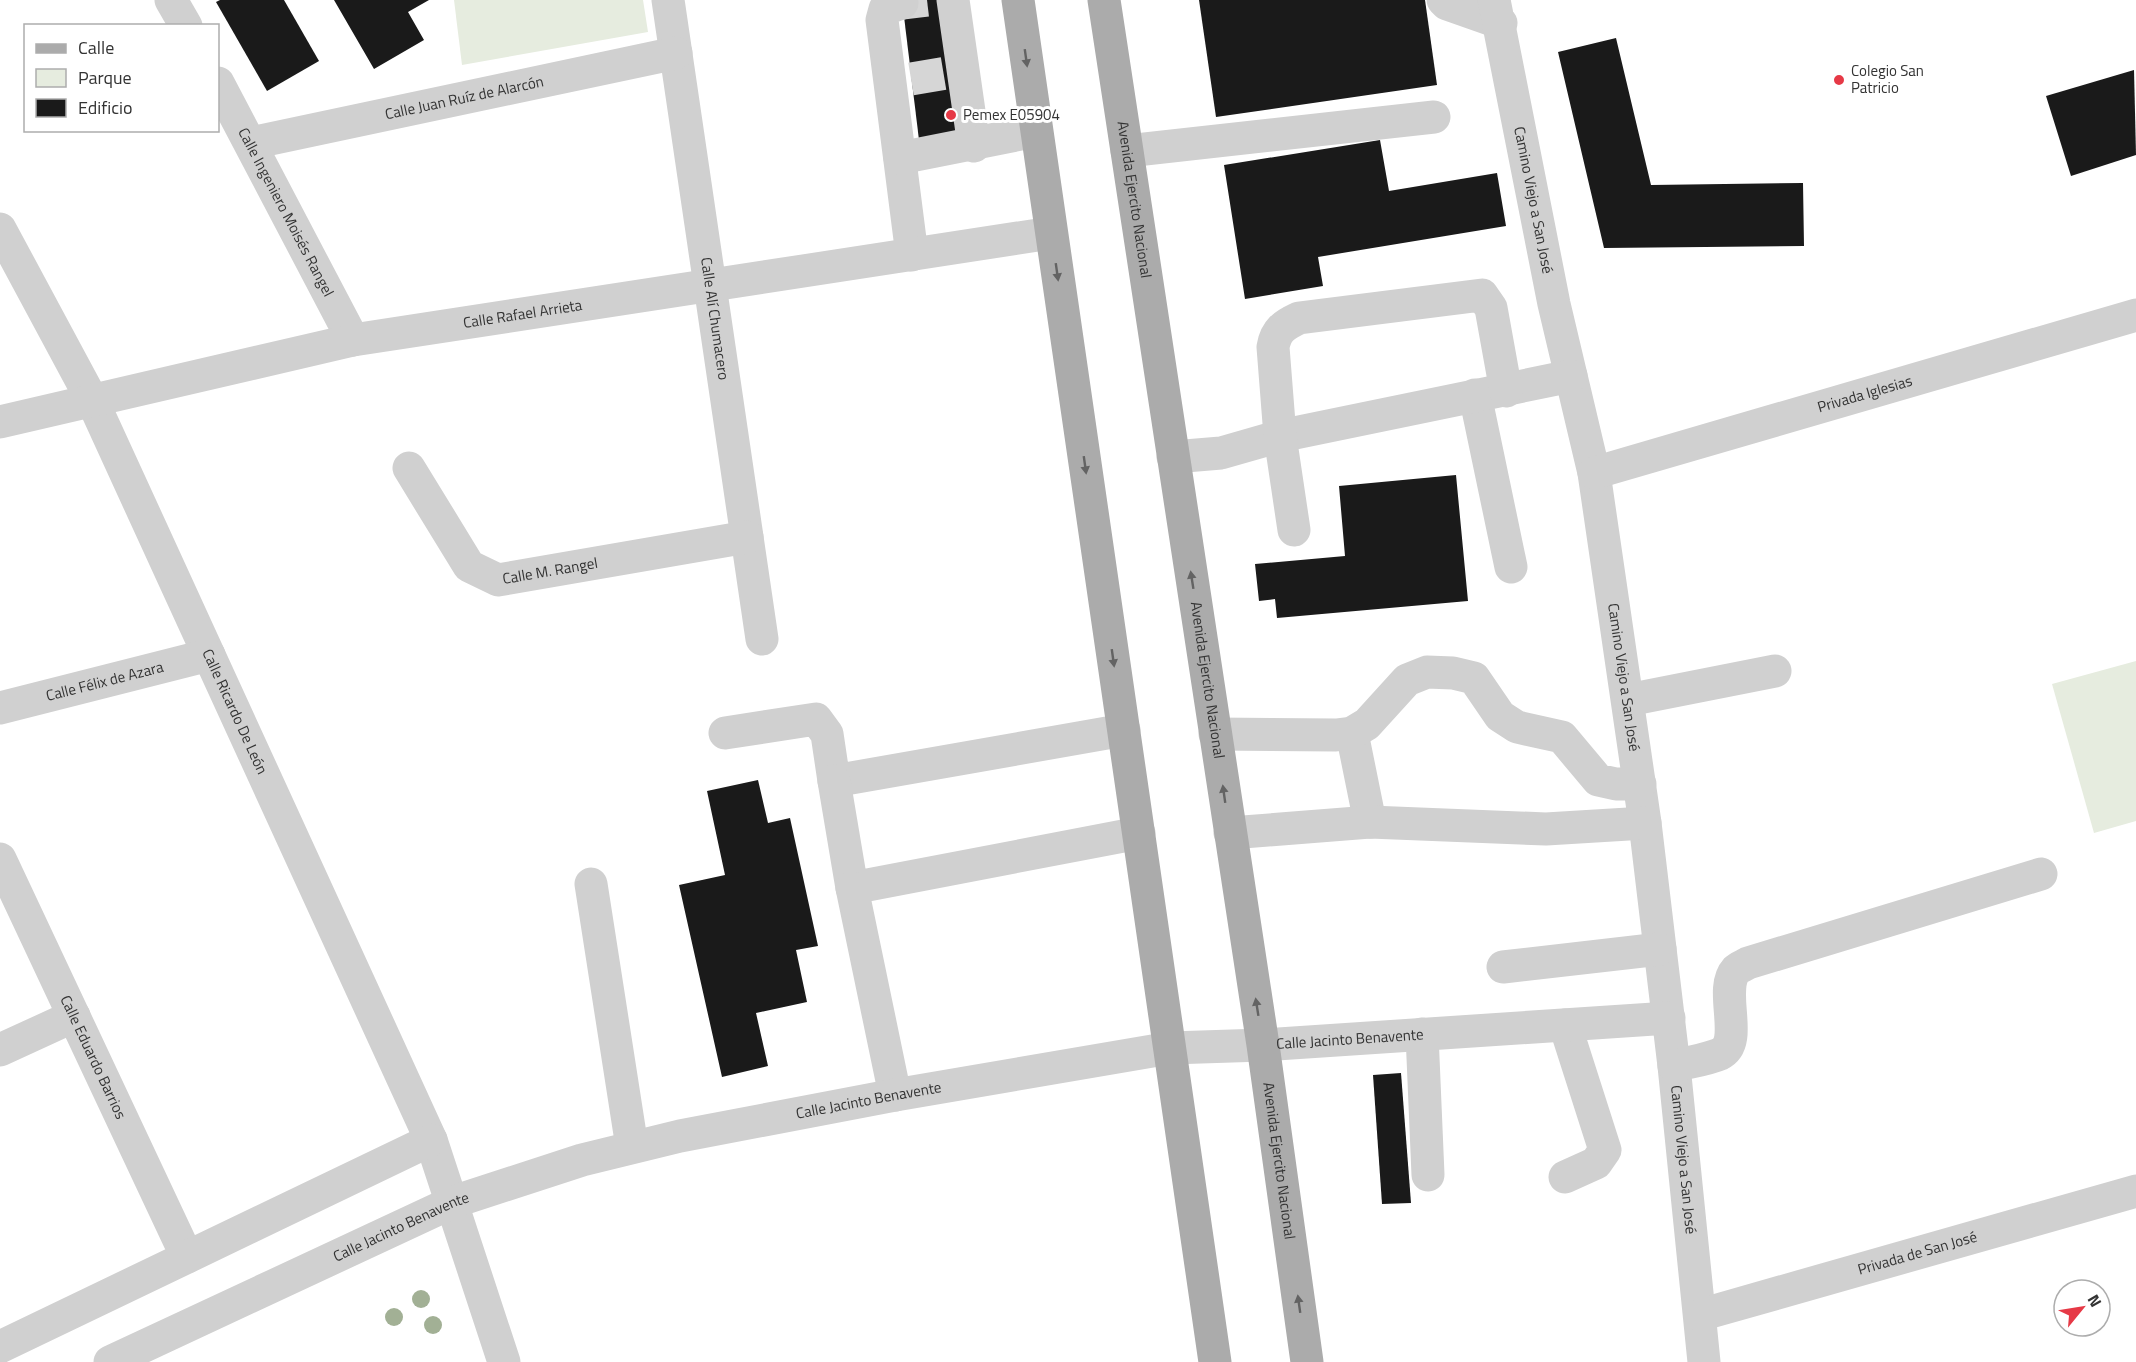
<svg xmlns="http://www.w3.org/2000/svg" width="2136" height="1362" font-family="'Titillium Web',sans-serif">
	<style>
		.green { fill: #e6ecdf }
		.building { fill: #1a1a1a }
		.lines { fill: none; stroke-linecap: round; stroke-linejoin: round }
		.minor-tunnel { stroke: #d6d6d6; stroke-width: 33; stroke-dasharray: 33 16; stroke-linecap: butt }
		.minor { stroke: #d0d0d0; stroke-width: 33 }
		.major { stroke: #ababab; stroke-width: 33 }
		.tree { fill: #a2b095 }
		.oneway { fill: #636363 }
		.poi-dot { fill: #e63946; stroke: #fff; stroke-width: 2 }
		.labels { text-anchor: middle; stroke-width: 6; stroke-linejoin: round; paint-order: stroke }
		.poi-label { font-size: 15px; fill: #333; stroke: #fff; text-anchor: start }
		.street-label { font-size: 15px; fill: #333; stroke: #fff }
	</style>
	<rect width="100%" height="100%" fill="#fff"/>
	<g class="green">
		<polygon points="454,0 643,0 648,32 462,65"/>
		<polygon points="2136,661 2136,821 2094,833 2052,684"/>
	</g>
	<g class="building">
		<polygon points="220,0 284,0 319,61 267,91 216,2"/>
		<polygon points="334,0 429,0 408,12 424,40 374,69"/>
		<polygon points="902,0 944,0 960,136 919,140"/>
		<polygon points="1199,0 1425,0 1437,85 1216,117"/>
		<polygon points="1616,38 1651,185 1803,183 1804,246 1604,248 1558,52"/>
		<polygon points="2134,70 2136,155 2071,176 2046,96"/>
		<polygon points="1380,140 1389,191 1497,173 1506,226 1318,257 1323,286 1245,299 1224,165"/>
		<polygon points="1456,475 1468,601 1277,618 1275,599 1259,601 1255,564 1345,556 1339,486"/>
		<polygon points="758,780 768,823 790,818 818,946 796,950 807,1002 756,1013 768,1066 722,1077 679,885 725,875 707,791"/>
		<polygon points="1401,1073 1411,1203 1382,1204 1373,1075"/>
	</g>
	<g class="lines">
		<g class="minor-tunnel">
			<polyline points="902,3 927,0"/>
			<polyline points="911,79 953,72"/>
		</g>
		<g class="minor">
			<polyline points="171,0 186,26"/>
			<path id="s1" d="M 668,0 L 762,639"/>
			<polyline points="953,0 974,146"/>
			<polyline points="1443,0 1447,4 1501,23"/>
			<path id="s2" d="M 1494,0 L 1554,304 L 1594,473 L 1645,823 L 1674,1066 L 1704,1362"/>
			<polyline points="902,3 885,9 882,20 912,255"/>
			<path id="s3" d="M 218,83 L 353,340"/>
			<path id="s4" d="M 251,143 L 676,53"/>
			<polyline points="1127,151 1434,117"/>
			<polyline points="900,158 1036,131"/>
			<path id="s5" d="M 0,229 L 93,402 L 431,1140 L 504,1362"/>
			<polyline points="1475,395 1511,567"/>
			<path id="s6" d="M 0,422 L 353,340 L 1051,233"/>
			<polyline points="1173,457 1221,453 1280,436 1571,376"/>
			<path id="s7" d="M 409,468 L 469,566 L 498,580 L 747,537"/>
			<path id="s8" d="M 1594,473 L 2136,315"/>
			<path d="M 1294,530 L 1280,436 L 1273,347 C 1276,330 1284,325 1299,318 L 1482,295 L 1491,308 L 1506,391"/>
			<polyline points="1628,700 1775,671"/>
			<path id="s9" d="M 0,708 L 209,655"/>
			<polyline points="725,733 816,719 827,734 834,781 1124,730"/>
			<polyline points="1352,733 1370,822"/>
			<polyline points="1215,734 1336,735 1352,733 1367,724 1407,680 1427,672 1453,673 1474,678 1500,716 1517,727 1562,737 1598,780 1616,784 1640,784"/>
			<polyline points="834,781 852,888 1139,833"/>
			<polyline points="1230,833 1370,822 1546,829 1645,823"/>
			<path id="s10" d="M 0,859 L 187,1257"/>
			<polyline points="591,884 632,1147"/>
			<polyline points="852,888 895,1095"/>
			<polyline points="1503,967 1660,949"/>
			<polyline points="1565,1025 1605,1150 1596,1163 1565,1177"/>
			<polyline points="1422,1034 1428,1175"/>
			<polyline points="0,1050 74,1016"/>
			<path d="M 1674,1066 C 1688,1062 1706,1060 1720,1054 C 1745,1042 1718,990 1736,970 C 1739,967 1745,965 1748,963 L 2041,874"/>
			<path id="s11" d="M 1700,1315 L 2136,1191"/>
			<polyline points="0,1347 431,1140"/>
			<path id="s12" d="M 110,1362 L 453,1202 L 582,1160 L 680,1136 L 895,1095 L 1170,1048 L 1263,1045 L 1669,1018"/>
		</g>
		<g class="major">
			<polyline points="1018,0 1215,1362"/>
			<path id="s13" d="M 1104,0 L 1263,1045 L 1307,1362"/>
		</g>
	</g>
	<g class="tree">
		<circle cx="421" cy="1299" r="9"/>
		<circle cx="394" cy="1317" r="9"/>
		<circle cx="433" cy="1325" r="9"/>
	</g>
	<defs><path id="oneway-solid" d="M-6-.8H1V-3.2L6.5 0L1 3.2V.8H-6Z" transform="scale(1.5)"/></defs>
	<g class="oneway">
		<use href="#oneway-solid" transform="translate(1026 58) rotate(82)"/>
		<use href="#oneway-solid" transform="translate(1057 272) rotate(82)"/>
		<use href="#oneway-solid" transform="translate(1085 465) rotate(82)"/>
		<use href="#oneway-solid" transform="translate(1192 580) rotate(-99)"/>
		<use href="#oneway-solid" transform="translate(1113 658) rotate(82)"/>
		<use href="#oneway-solid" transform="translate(1224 794) rotate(-98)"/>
		<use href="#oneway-solid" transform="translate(1257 1007) rotate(-99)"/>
		<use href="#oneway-solid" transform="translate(1299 1304) rotate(-98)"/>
	</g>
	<g class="poi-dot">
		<circle cx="1839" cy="80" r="6"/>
		<circle cx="951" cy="115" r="6"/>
	</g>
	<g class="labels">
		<g class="poi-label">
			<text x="1851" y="76">Colegio San<tspan x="1851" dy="17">Patricio</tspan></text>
			<text x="963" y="120">Pemex E05904</text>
		</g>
		<g class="street-label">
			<text dy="5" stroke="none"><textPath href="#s4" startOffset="218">Calle Juan Ruíz de Alarcón</textPath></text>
			<text dy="5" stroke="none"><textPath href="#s13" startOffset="202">Avenida Ejercito Nacional</textPath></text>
			<text dy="5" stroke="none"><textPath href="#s2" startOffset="204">Camino Viejo a San José</textPath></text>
			<text dy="5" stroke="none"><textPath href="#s3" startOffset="146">Calle Ingeniero Moisés Rangel</textPath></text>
			<text dy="5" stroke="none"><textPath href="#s6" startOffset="534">Calle Rafael Arrieta</textPath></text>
			<text dy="5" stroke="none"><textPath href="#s1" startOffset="322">Calle Alí Chumacero</textPath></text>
			<text dy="5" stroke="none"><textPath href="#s8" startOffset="282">Privada Iglesias</textPath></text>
			<text dy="5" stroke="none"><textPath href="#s7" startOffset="200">Calle M. Rangel</textPath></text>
			<text dy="5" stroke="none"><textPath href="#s2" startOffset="690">Camino Viejo a San José</textPath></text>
			<text dy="5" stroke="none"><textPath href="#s9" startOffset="108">Calle Félix de Azara</textPath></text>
			<text dy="5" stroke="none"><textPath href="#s13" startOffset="688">Avenida Ejercito Nacional</textPath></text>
			<text dy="5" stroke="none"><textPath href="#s5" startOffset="537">Calle Ricardo De León</textPath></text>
			<text dy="5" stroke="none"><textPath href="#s12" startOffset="1293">Calle Jacinto Benavente</textPath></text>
			<text dy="5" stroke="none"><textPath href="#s10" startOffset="219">Calle Eduardo Barrios</textPath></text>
			<text dy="5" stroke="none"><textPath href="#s12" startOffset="807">Calle Jacinto Benavente</textPath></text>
			<text dy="5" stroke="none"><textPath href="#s2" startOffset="1176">Camino Viejo a San José</textPath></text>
			<text dy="5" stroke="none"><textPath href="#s13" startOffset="1174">Avenida Ejercito Nacional</textPath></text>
			<text dy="5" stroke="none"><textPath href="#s12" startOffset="321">Calle Jacinto Benavente</textPath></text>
			<text dy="5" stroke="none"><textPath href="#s11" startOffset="226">Privada de San José</textPath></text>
		</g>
	</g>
	<rect x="24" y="24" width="195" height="108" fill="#ffffff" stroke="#adadad" stroke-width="1.5"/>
	<rect x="36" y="44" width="30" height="9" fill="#ababab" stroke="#adadad" stroke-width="1.5"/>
	<text x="78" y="54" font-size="18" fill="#333333">Calle</text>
	<rect x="36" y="69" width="30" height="18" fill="#e6ecdf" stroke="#adadad" stroke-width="1.5"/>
	<text x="78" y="84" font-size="18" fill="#333333">Parque</text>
	<rect x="36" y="99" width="30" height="18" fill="#1a1a1a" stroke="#adadad" stroke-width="1.5"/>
	<text x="78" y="114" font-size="18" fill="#333333">Edificio</text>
	<g transform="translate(2082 1308) rotate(60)"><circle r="28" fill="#ffffff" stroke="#adadad" stroke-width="1.5"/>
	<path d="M0-4.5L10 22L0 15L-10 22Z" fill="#e63946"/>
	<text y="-9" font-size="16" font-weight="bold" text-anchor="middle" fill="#333333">N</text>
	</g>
</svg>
